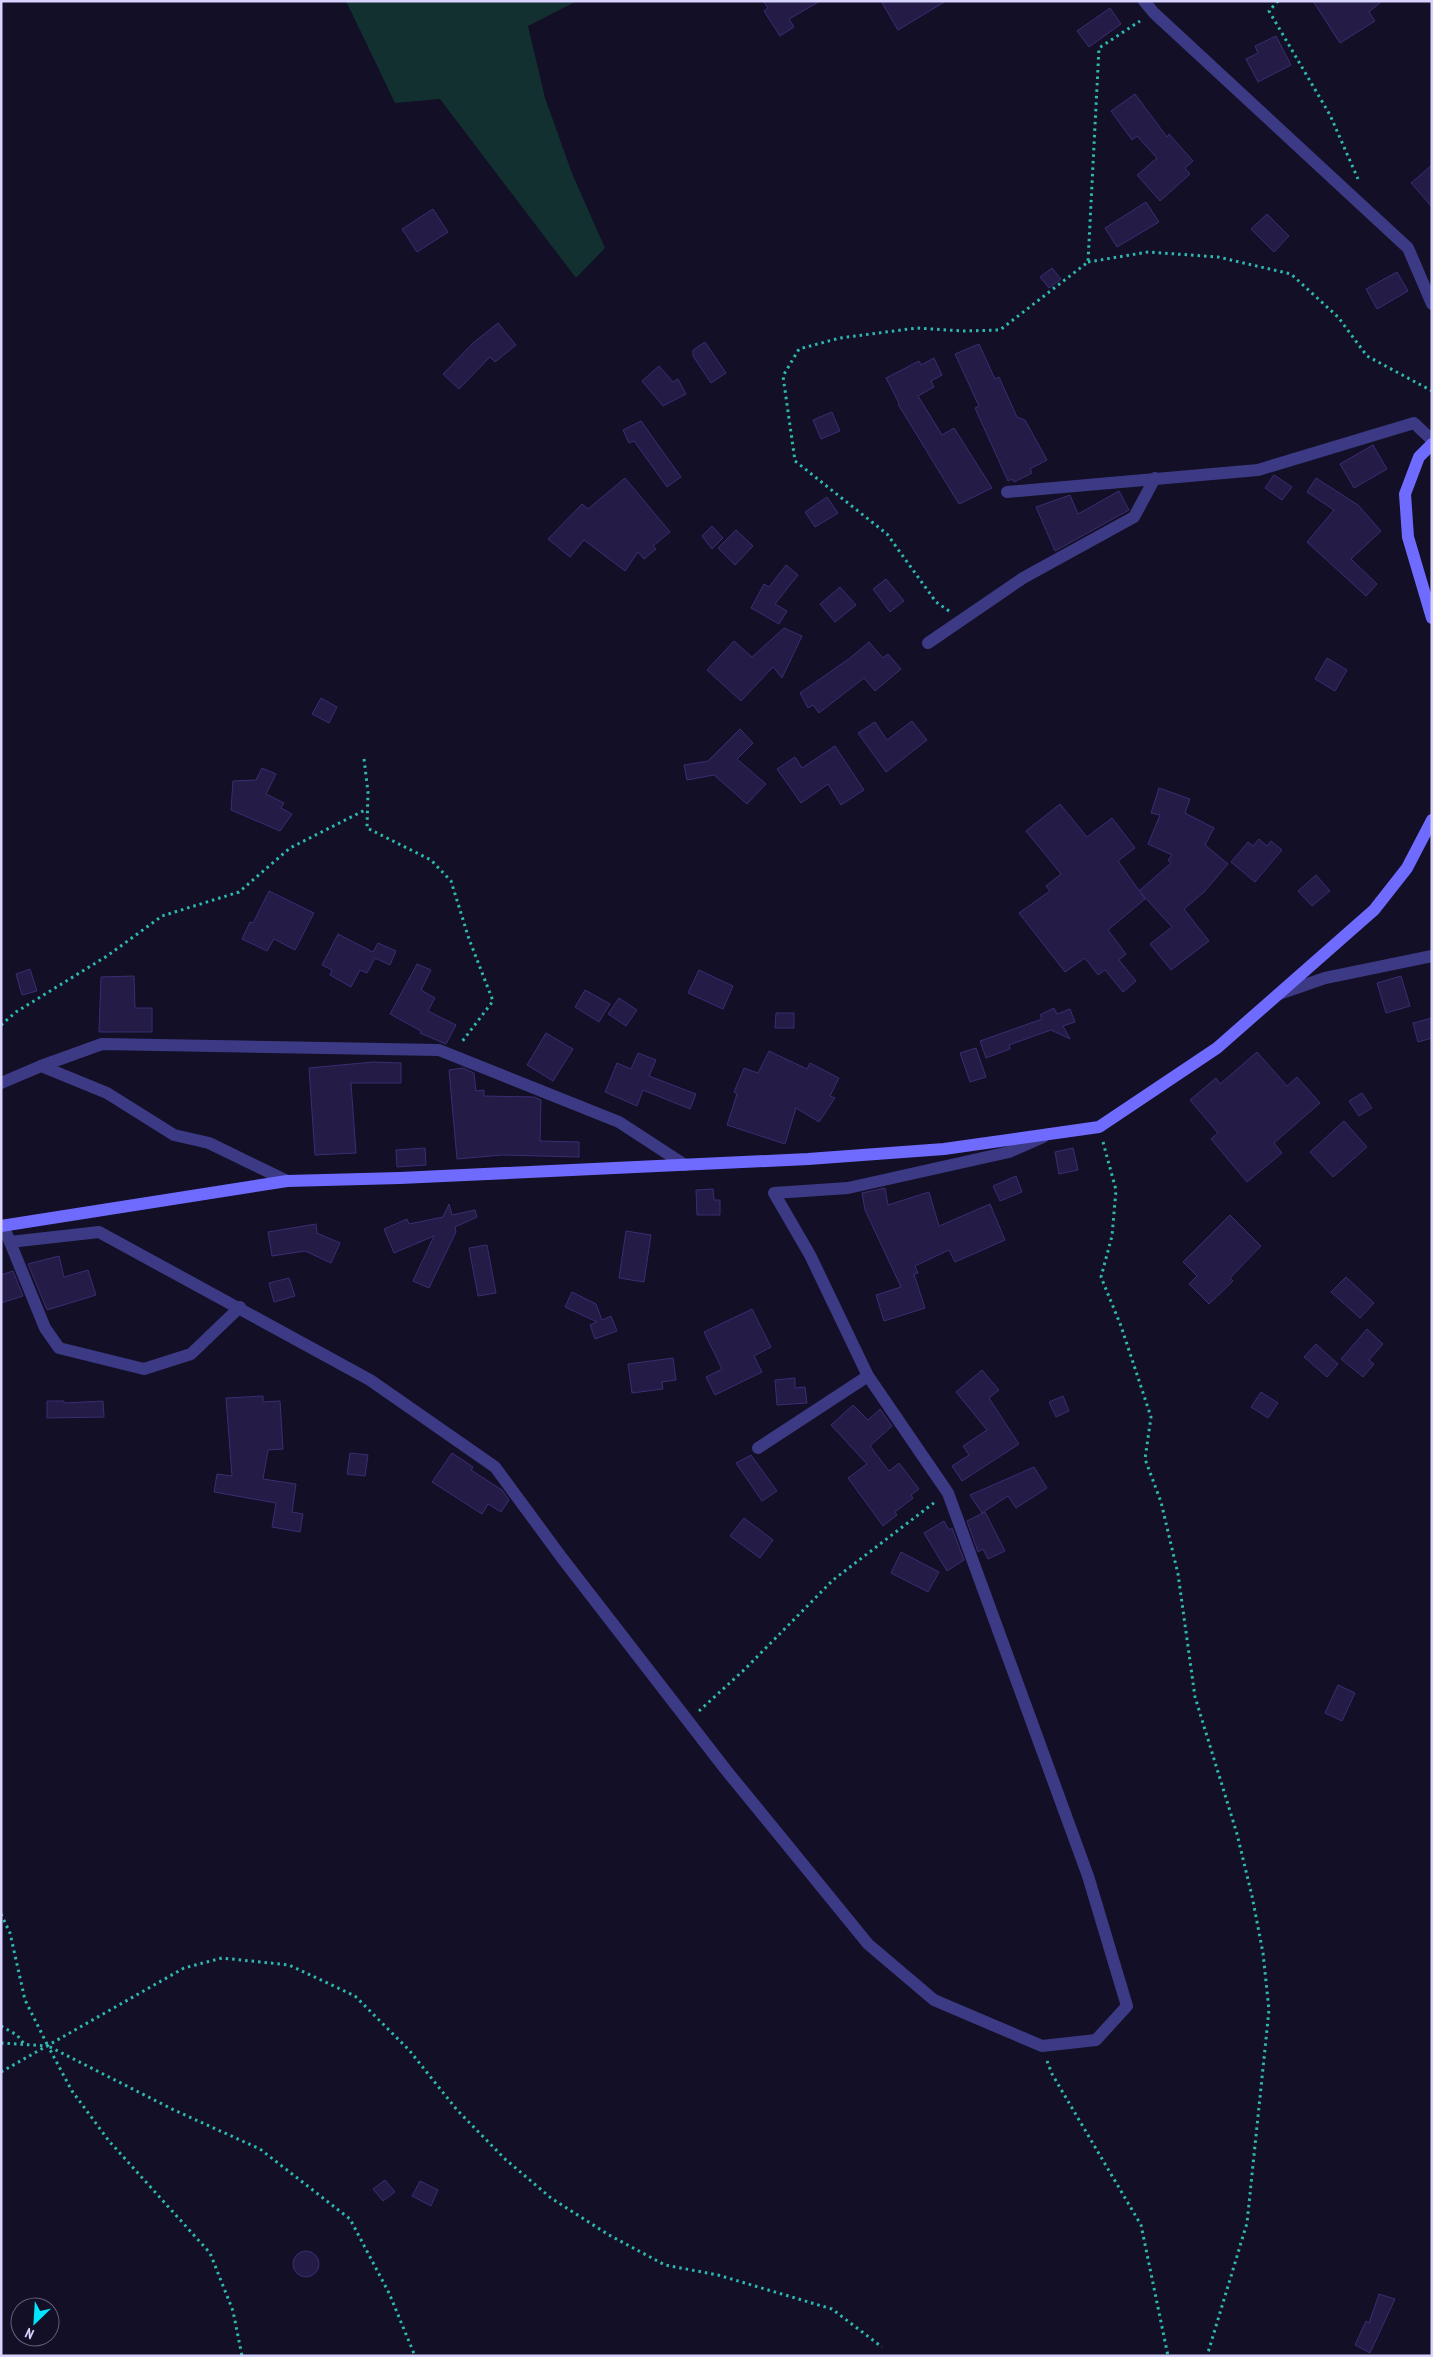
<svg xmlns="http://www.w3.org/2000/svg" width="1433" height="2357" font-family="'PT Sans Narrow',sans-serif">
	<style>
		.green { fill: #12302f }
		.building { fill: #241b47; stroke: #3b2d73 }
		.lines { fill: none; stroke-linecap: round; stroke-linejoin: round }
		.path { stroke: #2fb8b0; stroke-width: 3; stroke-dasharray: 2.5 4; stroke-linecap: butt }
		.street { stroke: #3d3a85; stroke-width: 12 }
		.secondary { stroke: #6f6bff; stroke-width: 12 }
	</style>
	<rect width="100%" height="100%" fill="#130f26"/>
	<polygon class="green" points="346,1 577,1 528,26 545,98 573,176 605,248 576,278 440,99 395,103"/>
	<g class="building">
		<polygon points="763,1 820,1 789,19 794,27 780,36 764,11 768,8"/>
		<polygon points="881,1 946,1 898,30"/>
		<polygon points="1313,1 1382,1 1369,12 1375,21 1340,43"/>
		<polygon points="1110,8 1121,24 1089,47 1077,31"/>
		<polygon points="1276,36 1291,65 1258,82 1246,59 1258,53 1255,46"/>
		<polygon points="1135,94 1167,137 1169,134 1193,161 1185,168 1190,174 1160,201 1137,175 1157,158 1137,136 1132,140 1111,111"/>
		<polygon points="1432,165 1432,207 1411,183"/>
		<polygon points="1146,202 1159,222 1117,247 1105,228"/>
		<polygon points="433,209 448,232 417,252 402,229"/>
		<polygon points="1267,214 1289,236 1274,252 1251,229"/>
		<polygon points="1052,268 1061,279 1049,288 1040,277"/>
		<polygon points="1397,272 1408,291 1377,309 1366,289"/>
		<polygon points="498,323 516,345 495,362 490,357 459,389 443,374 473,343"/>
		<polygon points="705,342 726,373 711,383 693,356 693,350"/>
		<polygon points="979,344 995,379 999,377 1017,417 1025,420 1047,460 1030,469 1032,473 1014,482 1012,479 1008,481 975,408 979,406 955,354"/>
		<polygon points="934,358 942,375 931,381 934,387 918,396 942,435 954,428 992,488 959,504 898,404 899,403 886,378 919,361 921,365"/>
		<polygon points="659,366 673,382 678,379 686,394 663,406 642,381"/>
		<polygon points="832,412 840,431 821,439 813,420"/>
		<polygon points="641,421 681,477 667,487 634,441 629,443 623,430"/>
		<polygon points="1373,445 1387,469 1354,488 1340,464"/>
		<polygon points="1274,475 1292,487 1282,500 1265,488"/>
		<polygon points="625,478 670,532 653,546 656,549 644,559 638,552 625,571 584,540 570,557 548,539 582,504 588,509"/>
		<polygon points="1316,478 1358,505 1381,531 1351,559 1377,584 1366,596 1307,542 1334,510 1307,492"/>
		<polygon points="1119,491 1129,510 1055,551 1036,507 1070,495 1078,514"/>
		<polygon points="827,497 838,513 815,527 805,512"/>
		<polygon points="712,526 723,538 712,549 702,536"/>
		<polygon points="736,530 753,546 735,565 718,548"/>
		<polygon points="786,565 798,575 775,604 787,611 779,624 751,608 764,584 769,587"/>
		<polygon points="886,579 904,601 890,612 873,589"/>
		<polygon points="840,587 856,605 835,622 820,604"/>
		<polygon points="784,628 802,636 782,678 773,667 741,701 707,670 734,641 752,657"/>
		<polygon points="869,642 883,658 888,654 901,669 875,691 864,678 819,713 813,705 808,708 800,693 850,658"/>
		<polygon points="1327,658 1347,670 1335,691 1315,679"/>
		<polygon points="321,698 337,707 329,723 312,714"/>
		<polygon points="912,721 927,740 886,772 858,733 875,722 887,740"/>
		<polygon points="740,729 753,743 737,759 766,784 747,804 714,775 687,780 684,765 708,761"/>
		<polygon points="835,746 864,790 841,805 828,784 801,803 777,769 795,757 802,768"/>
		<polygon points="262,768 276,774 266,794 284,803 281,808 292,814 280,831 231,810 233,781 256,780"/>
		<polygon points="1159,788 1190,799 1185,813 1214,828 1205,845 1228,864 1204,892 1184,909 1209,941 1171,970 1150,944 1172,927 1139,891 1171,863 1168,860 1172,855 1148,844 1160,815 1151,813"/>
		<polygon points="1060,804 1087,837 1112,818 1135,848 1118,861 1145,899 1108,930 1126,954 1119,960 1136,981 1123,992 1105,970 1098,975 1085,958 1065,972 1019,913 1050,891 1046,886 1061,874 1026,831"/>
		<polygon points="1259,839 1267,846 1271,841 1282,850 1255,882 1231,862 1248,842 1253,846"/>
		<polygon points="1316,875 1330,891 1312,906 1298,891"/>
		<polygon points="269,891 314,913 295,950 274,939 267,951 242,939 250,922 253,923"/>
		<polygon points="338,934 373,952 378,943 396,951 390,965 375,958 367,973 360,970 351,987 330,975 332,970 322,965"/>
		<polygon points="417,964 431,970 421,990 435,998 428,1011 456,1025 446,1044 420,1033 421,1031 390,1014"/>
		<polygon points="30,969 37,991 22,995 16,974"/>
		<polygon points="699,970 733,986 723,1009 688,993"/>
		<polygon points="134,976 135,1008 152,1008 152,1032 99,1032 101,977"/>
		<polygon points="1401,976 1410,1006 1386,1013 1377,983"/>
		<polygon points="585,990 610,1004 599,1022 575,1007"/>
		<polygon points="619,998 637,1010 626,1026 608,1014"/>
		<polygon points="1054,1008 1057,1014 1070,1009 1075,1022 1063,1026 1070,1039 1051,1030 1009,1045 1010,1049 986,1058 980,1041 1042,1019 1040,1015"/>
		<polygon points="776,1013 794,1013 794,1028 775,1028"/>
		<polygon points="1432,1018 1432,1038 1418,1042 1413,1023"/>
		<polygon points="546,1033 573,1049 553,1081 527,1065"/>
		<polygon points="976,1048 986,1077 970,1082 960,1053"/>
		<polygon points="769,1051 807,1069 810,1063 839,1078 830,1096 835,1098 819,1122 796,1108 785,1144 727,1125 737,1094 734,1092 744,1068 758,1073"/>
		<polygon points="1257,1052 1287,1086 1297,1077 1320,1103 1274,1143 1282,1153 1247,1182 1211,1139 1218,1133 1190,1100 1216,1078 1220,1084"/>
		<polygon points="638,1053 656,1060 649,1076 696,1094 690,1109 643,1090 637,1106 605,1092 617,1063 631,1069"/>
		<polygon points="373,1062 401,1063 401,1083 351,1083 356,1153 315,1155 309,1068"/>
		<polygon points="463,1068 474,1073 476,1091 484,1090 484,1096 534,1097 541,1100 540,1141 579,1142 579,1157 502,1155 457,1159 449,1070"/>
		<polygon points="1362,1093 1372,1108 1359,1116 1349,1101"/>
		<polygon points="1344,1121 1367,1147 1333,1177 1310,1152"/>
		<polygon points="425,1148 426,1165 397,1167 396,1150"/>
		<polygon points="1073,1148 1078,1170 1059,1174 1055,1152"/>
		<polygon points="1016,1176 1022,1192 1000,1201 993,1186"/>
		<polygon points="885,1188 888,1205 929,1192 939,1226 990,1204 1005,1240 955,1262 949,1250 915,1266 918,1273 914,1274 925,1308 884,1321 876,1295 901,1287 865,1210 862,1193"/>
		<polygon points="713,1189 714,1200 720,1200 720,1215 697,1215 696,1190"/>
		<polygon points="449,1204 452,1215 475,1210 477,1217 455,1227 456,1232 429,1288 413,1281 434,1236 394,1253 384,1229 407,1219 409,1224 443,1217"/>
		<polygon points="1230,1215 1261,1246 1230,1278 1233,1281 1209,1304 1189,1284 1197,1276 1183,1262"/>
		<polygon points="316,1224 317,1233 340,1243 331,1263 305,1251 272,1256 268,1232"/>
		<polygon points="626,1231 651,1235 644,1282 619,1278"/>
		<polygon points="487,1245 496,1293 478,1296 469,1248"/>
		<polygon points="59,1256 64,1277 88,1270 96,1295 47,1310 28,1264"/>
		<polygon points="13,1271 23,1296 1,1303 1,1275"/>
		<polygon points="1346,1277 1374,1303 1360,1318 1331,1292"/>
		<polygon points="289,1278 295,1296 274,1302 269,1283"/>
		<polygon points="572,1292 596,1304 602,1320 611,1316 617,1331 595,1339 590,1325 597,1322 565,1307"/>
		<polygon points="752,1309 771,1347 754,1356 762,1372 715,1395 706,1377 722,1369 704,1332"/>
		<polygon points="1367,1329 1383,1344 1369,1360 1374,1364 1363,1377 1341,1359"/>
		<polygon points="1316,1344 1338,1364 1327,1377 1304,1357"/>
		<polygon points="673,1358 676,1380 662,1382 663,1389 632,1393 628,1364"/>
		<polygon points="982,1370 999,1390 989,1398 1019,1444 962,1481 952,1466 969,1455 963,1446 987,1430 956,1392"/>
		<polygon points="795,1378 795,1388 805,1387 807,1403 777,1405 775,1380"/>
		<polygon points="1261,1392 1278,1403 1268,1418 1251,1407"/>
		<polygon points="263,1396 263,1402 280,1401 283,1449 268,1450 263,1479 296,1484 292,1512 303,1514 300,1532 272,1527 276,1503 214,1492 217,1474 232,1476 226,1398"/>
		<polygon points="1063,1396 1069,1411 1056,1417 1049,1402"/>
		<polygon points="47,1401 64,1401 64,1403 103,1401 104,1417 47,1418"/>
		<polygon points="853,1405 868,1420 880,1409 892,1426 870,1446 889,1471 899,1463 919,1489 911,1495 913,1498 895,1512 897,1515 883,1526 848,1478 867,1464 831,1425"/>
		<polygon points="350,1453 368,1455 365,1476 347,1474"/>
		<polygon points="452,1453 473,1467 471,1470 502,1490 509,1500 501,1512 488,1504 482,1514 432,1482"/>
		<polygon points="751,1455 777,1491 762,1501 736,1463"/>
		<polygon points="1034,1467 1047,1488 1016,1508 1008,1496 982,1513 970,1495"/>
		<polygon points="985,1512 1005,1551 988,1559 983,1549 978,1552 967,1521"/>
		<polygon points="744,1518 773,1540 760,1558 730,1536"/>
		<polygon points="944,1521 949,1530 952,1528 964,1560 947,1571 924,1533"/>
		<polygon points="901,1552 939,1572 928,1592 891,1573"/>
		<polygon points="1338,1685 1355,1693 1342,1721 1325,1713"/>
		<polygon points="385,2180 395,2192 383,2201 373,2189"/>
		<polygon points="420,2181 438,2190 431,2206 412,2196"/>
		<circle cx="306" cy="2264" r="13"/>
		<polygon points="1379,2294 1395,2299 1370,2353 1355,2345 1366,2321 1369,2323"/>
	</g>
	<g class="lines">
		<g class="path">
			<polyline points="1278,1 1269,11 1330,115 1358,179"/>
			<polyline points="1088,262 1148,252 1218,257 1291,274 1338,317 1367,356 1432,391"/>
			<polyline points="949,611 936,602 887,534 795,461 783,376 799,349 840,338 917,328 963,331 1000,330 1088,262 1099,48 1140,21"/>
			<polyline points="364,759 368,792 367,828 431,860 451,881 469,939 493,1001 461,1043"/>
			<polyline points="1,1025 16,1012 107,956 162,916 239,892 290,848 367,809"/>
			<polyline points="1103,1142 1116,1190 1112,1236 1101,1277 1121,1326 1151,1417 1145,1459 1161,1502 1178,1574 1195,1697 1237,1834 1252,1896 1263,1953 1269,2010 1247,2223 1207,2356"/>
			<polyline points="699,1711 745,1669 833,1580 935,1502"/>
			<polyline points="1,1914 10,1933 25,2000 48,2046 174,2110 260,2149 350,2219 389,2293 415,2356"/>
			<polyline points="1,2026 17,2035 24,2044"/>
			<polyline points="1,2043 48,2046 72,2091 109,2141 210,2253 233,2311 242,2356"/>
			<polyline points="1047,2061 1052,2074 1141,2225 1168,2356"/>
			<polyline points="1,2072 184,1968 222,1958 289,1965 355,1996 409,2050 457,2110 505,2159 551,2198 609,2235 665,2265 718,2275 832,2309 882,2347"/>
		</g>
		<g class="street">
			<polyline points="1144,1 1154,13 1408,248 1432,304"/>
			<polyline points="1007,492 1258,470 1414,423 1432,440"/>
			<polyline points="928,643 1023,578 1134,517 1155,478"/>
			<polyline points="1279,994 1325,978 1432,956"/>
			<polyline points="41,1066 107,1093 174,1135 209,1143 287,1181"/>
			<polyline points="1,1083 41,1066 102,1044 439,1050 619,1122 685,1165"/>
			<polyline points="3,1226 10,1242 99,1232 370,1380 495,1467 562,1558 726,1770 868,1944 934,2000 1042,2046 1096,2040 1127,2006 1088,1876 948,1493 868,1376 810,1255 774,1193 848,1188 1009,1152 1043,1137"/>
			<polyline points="10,1242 45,1328 59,1348 144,1369 191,1354 240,1307"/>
			<polyline points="758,1448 868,1376"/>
		</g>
		<g class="secondary">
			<polyline points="1432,444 1419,457 1405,494 1408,537 1432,618"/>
			<polyline points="1,1226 287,1181 400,1178 808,1159 944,1149 1099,1127 1217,1048 1374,910 1407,868 1432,820"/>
		</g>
	</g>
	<rect width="1433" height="2357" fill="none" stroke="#d9d4ff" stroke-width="5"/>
	<g transform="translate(35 2322) rotate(205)"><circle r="24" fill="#130f26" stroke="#625e7d"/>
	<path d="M0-4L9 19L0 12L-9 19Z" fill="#00e5ff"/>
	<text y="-8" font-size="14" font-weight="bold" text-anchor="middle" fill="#d9d4ff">N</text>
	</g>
</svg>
